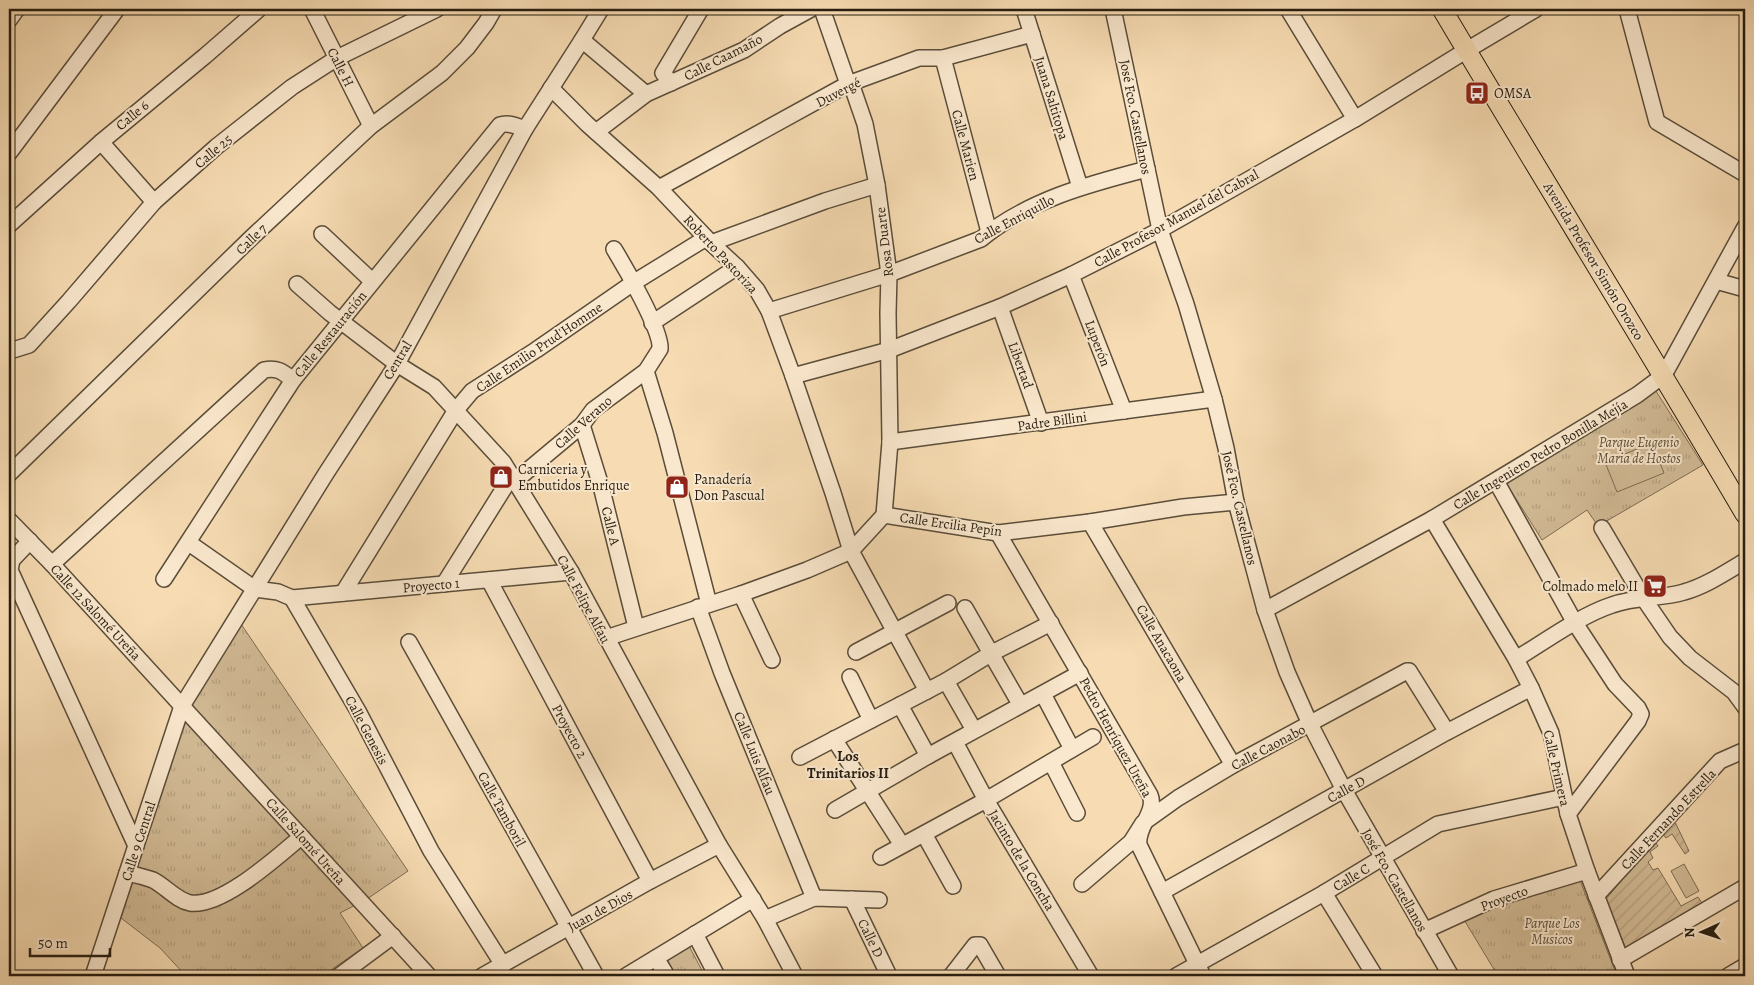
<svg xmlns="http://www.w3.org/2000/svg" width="1754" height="985" font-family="Alegreya,serif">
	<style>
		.grass { fill: url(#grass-tufts); stroke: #7c6c54 }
		.garden { fill: url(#garden-furrows); stroke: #7c6c54 }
		.pitch { fill: #d3bc97; stroke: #7c6c54 }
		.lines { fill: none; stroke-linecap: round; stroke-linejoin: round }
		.minor-casing { stroke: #5a4d3a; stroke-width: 18 }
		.major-casing { stroke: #261d11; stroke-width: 21 }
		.minor { stroke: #fae8ce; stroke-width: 15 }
		.major { stroke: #f7dcb3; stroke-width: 19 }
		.labels { text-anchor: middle; stroke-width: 4; stroke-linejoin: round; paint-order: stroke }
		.street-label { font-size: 14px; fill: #261d11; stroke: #fae8ce }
		.poi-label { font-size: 14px; fill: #261d11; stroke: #fae8ce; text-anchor: start }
		.park-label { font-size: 14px; font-style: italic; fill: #5a4d39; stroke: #fae8ce }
		.neighbourhood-label { font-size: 15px; font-weight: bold; fill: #261d11; stroke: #fae8ce }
	</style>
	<defs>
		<pattern id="grass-tufts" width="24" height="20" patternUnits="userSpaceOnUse" patternTransform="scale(1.25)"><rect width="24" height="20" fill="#d3bc97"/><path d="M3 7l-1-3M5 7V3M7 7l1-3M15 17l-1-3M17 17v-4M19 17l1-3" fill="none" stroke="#b5a181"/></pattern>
		<pattern id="garden-furrows" width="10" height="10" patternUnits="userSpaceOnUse" patternTransform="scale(1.25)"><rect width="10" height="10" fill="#d3bc97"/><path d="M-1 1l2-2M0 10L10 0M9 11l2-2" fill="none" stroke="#b5a181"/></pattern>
	</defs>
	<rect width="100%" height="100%" fill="#f7dcb3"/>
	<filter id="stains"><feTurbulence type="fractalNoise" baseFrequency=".004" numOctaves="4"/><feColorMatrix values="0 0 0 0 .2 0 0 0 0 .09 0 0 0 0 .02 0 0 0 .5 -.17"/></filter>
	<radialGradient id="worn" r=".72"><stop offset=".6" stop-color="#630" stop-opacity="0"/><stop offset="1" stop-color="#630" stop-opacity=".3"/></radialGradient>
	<g class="grass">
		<polygon points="1654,388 1703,465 1598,526 1587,510 1542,540 1503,478"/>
		<polygon points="241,624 408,871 367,899 340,913 363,948 322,976 186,976 160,948 121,918 187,705"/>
		<polygon points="1578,875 1617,976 1498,976 1463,918"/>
		<polygon points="688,944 705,976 676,976 667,959"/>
	</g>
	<g class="garden">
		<polygon points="1674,820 1689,851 1685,854 1672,834 1666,838 1662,833"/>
		<polygon points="1655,841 1658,846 1650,852 1653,858 1648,862 1653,870 1658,868 1681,906 1698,897 1702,903 1626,949 1606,899"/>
	</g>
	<g class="pitch">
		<polygon points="1652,443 1664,473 1617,492 1605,462"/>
		<polygon points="1684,864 1699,891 1686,898 1671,871"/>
	</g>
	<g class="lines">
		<g class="minor-casing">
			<g id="minor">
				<polyline points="312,9 371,126"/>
				<polyline points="822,9 848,84 854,92 865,124 877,185 889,274 888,313 890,442 884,515"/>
				<polyline points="1024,9 1080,187"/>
				<polyline points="1113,9 1160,230 1186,304 1214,399 1226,448 1236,502 1265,610 1287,672 1310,724 1344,790 1451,976"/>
				<polyline points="1288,9 1355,119"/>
				<polyline points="1627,9 1657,122 1745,174"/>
				<polyline points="9,20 17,9"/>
				<polyline points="582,40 646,94"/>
				<polyline points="943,58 989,232"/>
				<polyline points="671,83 663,73 701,9"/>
				<polyline points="551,88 587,124 659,188 711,243 737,267 757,290 769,311 793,376 833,493 851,551 927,691"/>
				<polyline points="596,132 646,94 744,50 780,26 811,9"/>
				<polyline points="101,142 154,202"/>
				<polyline points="9,153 117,9"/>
				<polyline points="659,188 848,84 919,58 943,58 1032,34"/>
				<polyline points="9,225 101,142 205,56 259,9"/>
				<polyline points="322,234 372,281"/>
				<polyline points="711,243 825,201 877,185"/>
				<polyline points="1071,275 1124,411"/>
				<polyline points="1716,281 1745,289"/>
				<polyline points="297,284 330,313 397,364 434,387 503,462 571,572 719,845 765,919 795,976"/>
				<polyline points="1000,307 1041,423"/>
				<path d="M 769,311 L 889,274 L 981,239 C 1028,200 1089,184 1147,169"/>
				<polyline points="652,323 737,267"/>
				<polyline points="9,349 13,350 29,345 69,301 154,202 216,147 292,87 337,58 437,9"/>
				<polyline points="646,371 665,433 709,604"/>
				<polyline points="793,376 889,350 1000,307 1071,275 1160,230 1355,119 1467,50 1536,9"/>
				<polyline points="582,425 601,486 636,627"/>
				<polyline points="890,442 1214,399"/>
				<polyline points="9,474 251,238 371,126 442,73 467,48 486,23 494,9"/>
				<polyline points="1496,481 1575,623 1615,684 1638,708 1641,714 1638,721 1568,814"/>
				<polyline points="1432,519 1516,659 1531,688 1551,733 1568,814 1587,871 1627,976"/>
				<polyline points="9,520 52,564 429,976"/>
				<polyline points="1090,522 1233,765"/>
				<polyline points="1602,528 1644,599 1670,637 1690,658 1734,692 1745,707"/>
				<path d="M 998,533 L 1150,795 C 1157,812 1136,827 1139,845 L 1203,976"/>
				<polyline points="30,541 12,560 10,570 136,846"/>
				<polyline points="189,543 255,589 278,592 292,598 358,711 431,851 503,965"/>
				<path d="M 52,564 L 264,370 C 277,367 283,372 293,380"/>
				<path d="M 164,579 L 293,380 L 500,125 C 508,122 517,126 525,129"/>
				<polyline points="489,580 650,881"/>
				<path d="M 444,584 L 511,477 L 521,476 L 582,425 L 593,410 L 646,371 L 660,349 C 662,331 625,267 614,249"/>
				<polyline points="343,593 456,410 472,391 536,350 633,283 706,238"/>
				<polyline points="741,594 772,660"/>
				<polyline points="292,598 571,572"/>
				<polyline points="698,607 722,673 814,898"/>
				<polyline points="965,608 1020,704"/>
				<polyline points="1265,610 1432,519 1637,395 1664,375 1745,227"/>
				<polyline points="606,638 741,594 807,570 851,551 884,515 998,533 1090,522 1183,507 1236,502"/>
				<polyline points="409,642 596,976"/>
				<polyline points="856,652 948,603"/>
				<path d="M 1516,659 C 1544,642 1581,615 1612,605 C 1635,596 1661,599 1684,592 C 1706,586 1726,572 1745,561"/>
				<polyline points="850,677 871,720"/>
				<polyline points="946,681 974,730"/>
				<polyline points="1043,694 1072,749"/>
				<polyline points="900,705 928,756"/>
				<polyline points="834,739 902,845"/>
				<polyline points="955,742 986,800 1091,976"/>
				<polyline points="800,757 900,705 946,681 992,653 1051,623"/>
				<polyline points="1051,762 1077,813"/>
				<polyline points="835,810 928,756 1080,673"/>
				<polyline points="924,834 953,886"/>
				<polyline points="881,857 986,800 1093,737"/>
				<path d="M 127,873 C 136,875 145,877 153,880 C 165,886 176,900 190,903 C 222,908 278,856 301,837"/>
				<polyline points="1082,884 1131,842 1143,823 1178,798 1233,765 1407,671 1409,671 1447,732"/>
				<polyline points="1162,892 1447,732 1531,688"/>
				<polyline points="1324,893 1375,976"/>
				<polyline points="1596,896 1720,761 1745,750"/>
				<polyline points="852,899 889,976"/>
				<polyline points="765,919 814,898 879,900"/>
				<polyline points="1424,931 1494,899 1587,871"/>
				<polyline points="695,934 717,976"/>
				<polyline points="656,958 667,976"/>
				<polyline points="1620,960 1745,887"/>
				<polyline points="93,976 182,706 325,475 397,364 525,129 582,40 601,9"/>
				<polyline points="339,976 393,936"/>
				<polyline points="482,976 650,881 719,845"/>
				<polyline points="626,976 753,899"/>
				<polyline points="951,976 975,945 980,945 998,976"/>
				<polyline points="1176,976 1324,893 1438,824 1564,797"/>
				<polyline points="1728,976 1745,966"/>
			</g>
		</g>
		<g class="major-casing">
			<path id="major" d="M 1442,9 C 1542,178 1646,345 1745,514"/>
		</g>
		<use href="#minor" class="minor"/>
		<use href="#major" class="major"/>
	</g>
	<defs>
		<g id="bus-square" transform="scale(1.25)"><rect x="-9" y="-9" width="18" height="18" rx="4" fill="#8f2418" stroke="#fae8ce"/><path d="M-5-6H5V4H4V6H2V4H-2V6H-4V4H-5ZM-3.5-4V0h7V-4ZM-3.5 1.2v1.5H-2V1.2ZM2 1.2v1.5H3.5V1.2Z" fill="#fff"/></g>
		<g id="shop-square" transform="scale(1.25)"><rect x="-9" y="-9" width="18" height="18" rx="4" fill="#8f2418" stroke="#fae8ce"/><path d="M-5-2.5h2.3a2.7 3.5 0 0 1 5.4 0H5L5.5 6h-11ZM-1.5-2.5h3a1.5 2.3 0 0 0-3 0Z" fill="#fff"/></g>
		<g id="supermarket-square" transform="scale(1.25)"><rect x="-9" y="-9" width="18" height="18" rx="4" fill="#8f2418" stroke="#fae8ce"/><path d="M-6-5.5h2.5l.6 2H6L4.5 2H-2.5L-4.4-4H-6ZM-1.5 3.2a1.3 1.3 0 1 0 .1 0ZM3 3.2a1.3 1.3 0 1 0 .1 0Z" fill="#fff"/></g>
	</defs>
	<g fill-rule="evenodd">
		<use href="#bus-square" x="1477" y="93"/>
		<use href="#shop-square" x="501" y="477"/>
		<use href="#shop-square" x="677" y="487"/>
		<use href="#supermarket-square" x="1655" y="586"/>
	</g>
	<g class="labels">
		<g class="street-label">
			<text transform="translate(723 57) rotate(-27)" y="5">Calle Caamaño</text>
			<text transform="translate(341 67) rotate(63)" y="5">Calle H</text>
			<text transform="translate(838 92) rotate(-27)" y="5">Duvergé</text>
			<text transform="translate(1052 98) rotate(73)" y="5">Juana Saltitopa</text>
			<text transform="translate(132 115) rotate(-40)" y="5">Calle 6</text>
			<text transform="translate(1136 117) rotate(79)" y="5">José Fco. Castellanos</text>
			<text transform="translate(966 145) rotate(75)" y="5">Calle Marien</text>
			<text transform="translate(213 151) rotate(-40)" y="5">Calle 25</text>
			<text transform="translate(1176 218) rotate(-29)" y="5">Calle Profesor Manuel del Cabral</text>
			<text transform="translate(1014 219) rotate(-28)" y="5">Calle Enriquillo</text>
			<text transform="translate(251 239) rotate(-44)" y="5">Calle 7</text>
			<text transform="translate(884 242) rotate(-97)" y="5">Rosa Duarte</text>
			<text transform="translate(721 254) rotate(47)" y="5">Roberto Pastoriza</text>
			<text transform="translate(1594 261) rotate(59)" y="5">Avenida Profesor Simón Orozco</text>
			<text transform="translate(330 334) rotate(-51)" y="5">Calle Restauración</text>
			<text transform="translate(1098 343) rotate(69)" y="5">Luperón</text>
			<text transform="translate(539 347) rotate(-34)" y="5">Calle Emilio Prud'Homme</text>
			<text transform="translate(397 360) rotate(-59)" y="5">Central</text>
			<text transform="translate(1021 365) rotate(70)" y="5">Libertad</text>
			<text transform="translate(1052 421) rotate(-8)" y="5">Padre Billini</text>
			<text transform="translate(583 422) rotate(-42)" y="5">Calle Verano</text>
			<text transform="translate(1540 454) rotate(-31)" y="5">Calle Ingeniero Pedro Bonilla Mejía</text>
			<text transform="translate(1240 508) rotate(77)" y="5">José Fco. Castellanos</text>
			<text transform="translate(951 524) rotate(8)" y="5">Calle Ercilia Pepín</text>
			<text transform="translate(611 526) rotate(76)" y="5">Calle A</text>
			<text transform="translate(431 585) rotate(-5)" y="5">Proyecto 1</text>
			<text transform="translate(584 599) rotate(62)" y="5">Calle Felipe Alfau</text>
			<text transform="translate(96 612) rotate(47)" y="5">Calle 12 Salomé Ureña</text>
			<text transform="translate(1162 643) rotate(60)" y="5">Calle Anacaona</text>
			<text transform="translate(367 730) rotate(62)" y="5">Calle Genesis</text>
			<text transform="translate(570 731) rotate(62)" y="5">Proyecto 2</text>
			<text transform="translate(1116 737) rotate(61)" y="5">Pedro Henríquez Ureña</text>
			<text transform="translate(1268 747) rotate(-28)" y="5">Calle Caonabo</text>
			<text transform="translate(755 753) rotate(68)" y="5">Calle Luis Alfau</text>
			<text transform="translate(1557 768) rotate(77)" y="5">Calle Primera</text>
			<text transform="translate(1346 789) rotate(-29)" y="5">Calle D</text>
			<text transform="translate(502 809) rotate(61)" y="5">Calle Tamboril</text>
			<text transform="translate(1668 819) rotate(-47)" y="5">Calle Fernando Estrella</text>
			<text transform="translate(138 841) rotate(-72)" y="5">Calle 9 Central</text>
			<text transform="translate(306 841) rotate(48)" y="5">Calle Salomé Ureña</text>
			<text transform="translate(1022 860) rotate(59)" y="5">Jacinto de la Concha</text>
			<text transform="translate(1351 877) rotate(-31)" y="5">Calle C</text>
			<text transform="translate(1395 880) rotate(60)" y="5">José Fco. Castellanos</text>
			<text transform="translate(1504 898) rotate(-20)" y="5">Proyecto</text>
			<text transform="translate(600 910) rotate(-29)" y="5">Juan de Dios</text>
			<text transform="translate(871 938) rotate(64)" y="5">Calle D</text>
		</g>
		<g class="poi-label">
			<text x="1494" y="98">OMSA</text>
			<text x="518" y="474">Carniceria y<tspan x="518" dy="16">Embutidos Enrique</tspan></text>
			<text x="694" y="484">Panadería<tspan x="694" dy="16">Don Pascual</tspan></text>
			<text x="1638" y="591" text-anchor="end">Colmado melo II</text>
		</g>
		<g class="park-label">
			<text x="1639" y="447">Parque Eugenio<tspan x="1639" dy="16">Maria de Hostos</tspan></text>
			<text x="1552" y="928">Parque Los<tspan x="1552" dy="16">Musicos</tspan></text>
		</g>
		<g class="neighbourhood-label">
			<text x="848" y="761">Los<tspan x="848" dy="17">Trinitarios II</tspan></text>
		</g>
	</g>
	<rect width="1754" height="985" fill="none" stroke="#f7dcb3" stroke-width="30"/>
	<rect x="10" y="10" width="1734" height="965" fill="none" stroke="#261d11" stroke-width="2.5"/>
	<rect x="15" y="15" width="1724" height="955" fill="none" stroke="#261d11"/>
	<g transform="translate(1702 932) rotate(267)" stroke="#fae8ce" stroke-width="4" paint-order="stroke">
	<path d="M0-4L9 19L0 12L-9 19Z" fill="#261d11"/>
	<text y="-8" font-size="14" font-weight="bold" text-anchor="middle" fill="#261d11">N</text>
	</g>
	<path d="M30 948v8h80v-8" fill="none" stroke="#261d11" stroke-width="2.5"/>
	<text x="38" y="948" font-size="15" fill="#261d11" stroke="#fae8ce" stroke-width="4" paint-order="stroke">50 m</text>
	<rect width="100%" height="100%" filter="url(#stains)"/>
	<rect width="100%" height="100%" fill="url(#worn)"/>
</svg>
